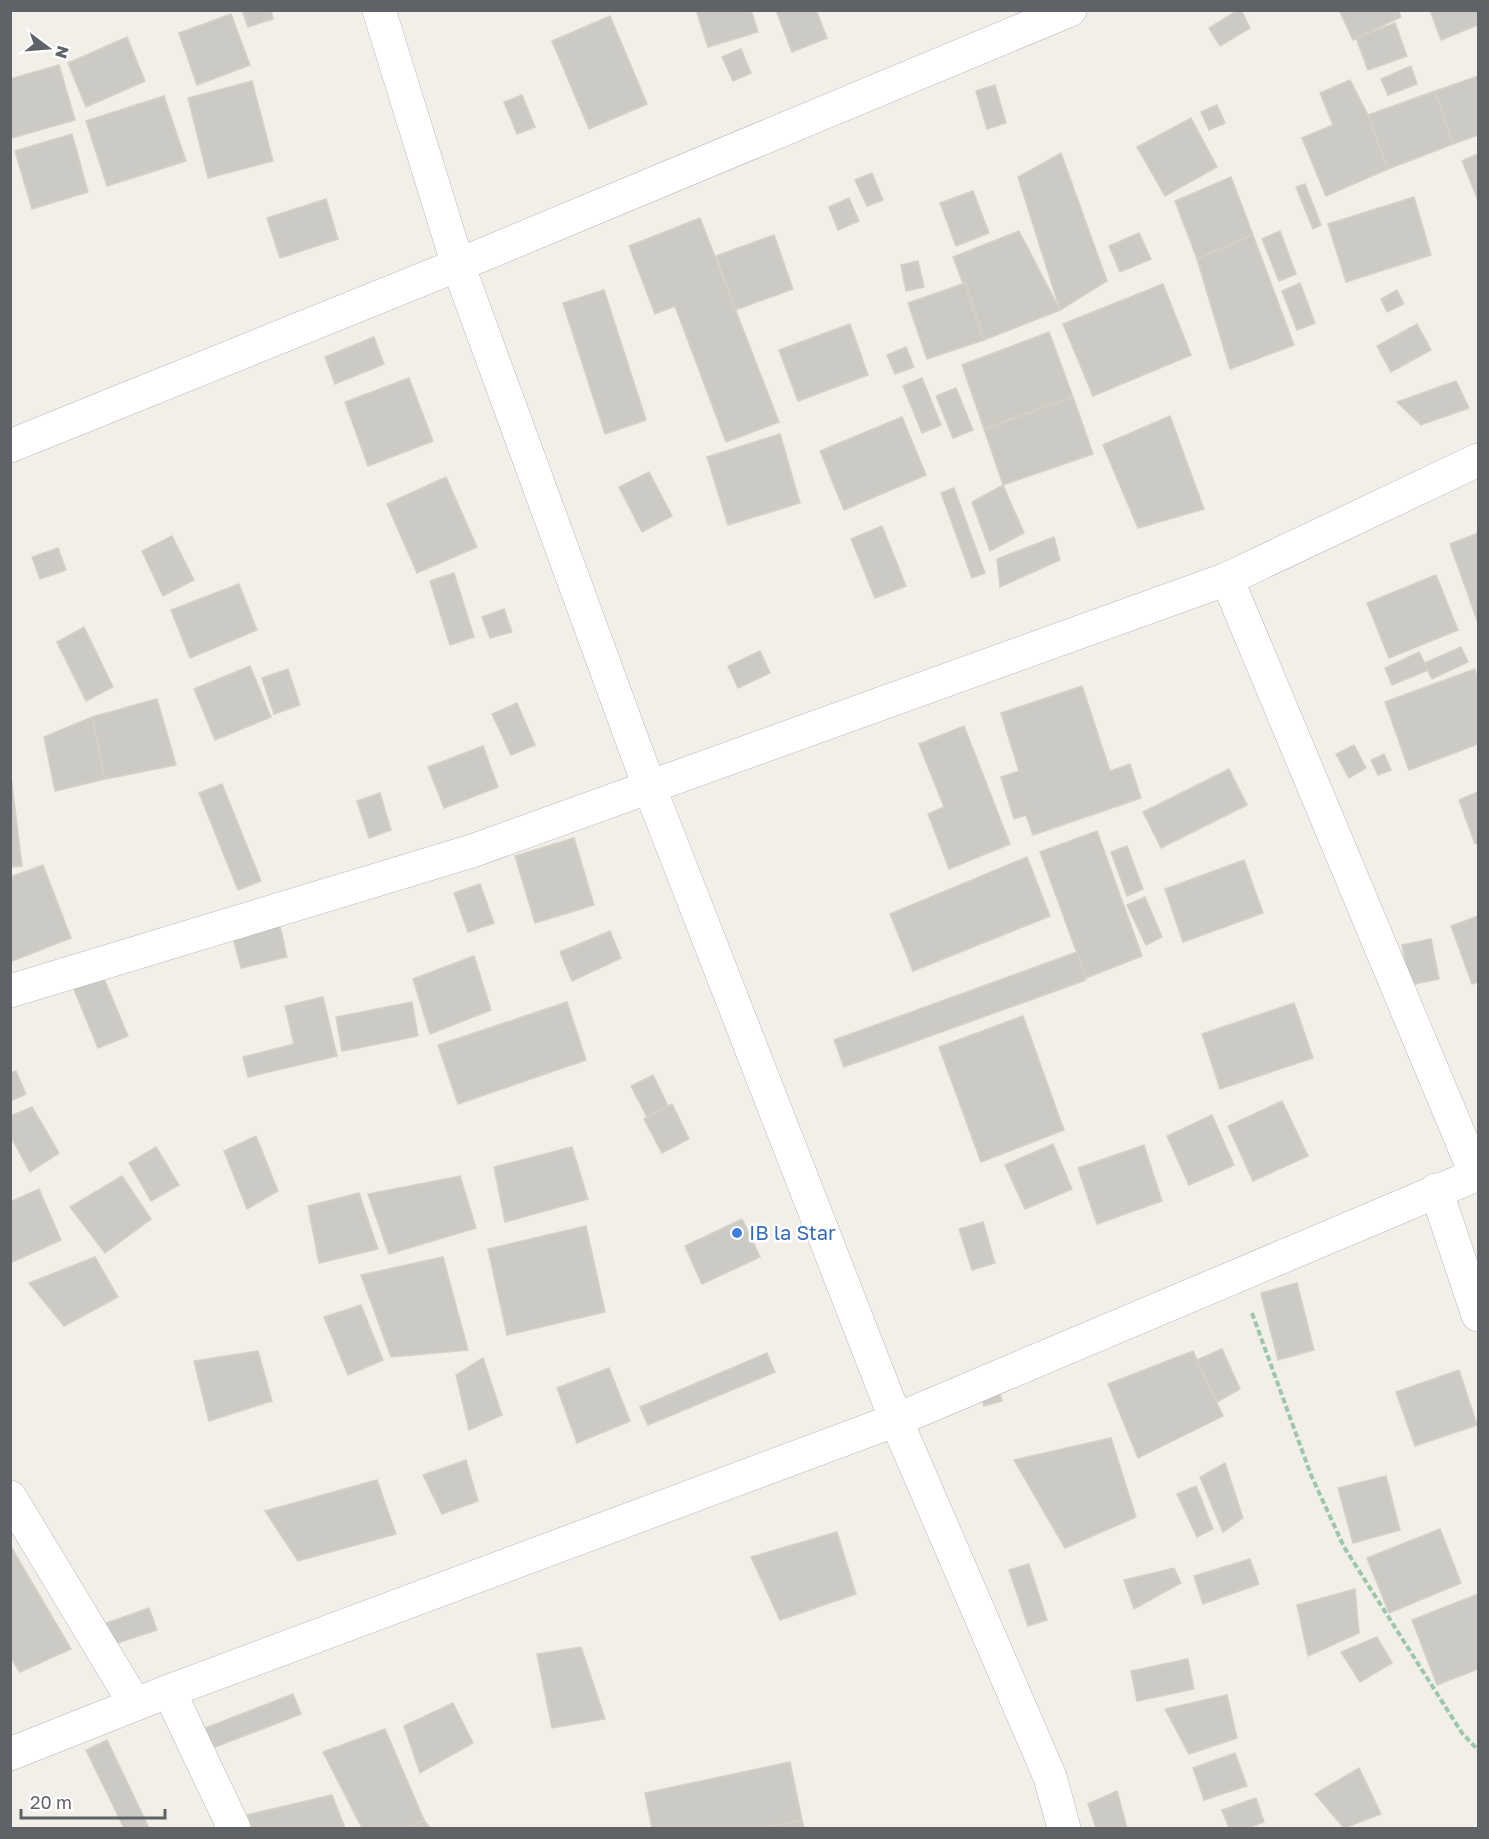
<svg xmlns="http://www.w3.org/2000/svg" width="1489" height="1839" font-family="'Golos Text',sans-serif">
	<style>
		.building { fill: #cccac5; stroke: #d6d1c6; stroke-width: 1.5 }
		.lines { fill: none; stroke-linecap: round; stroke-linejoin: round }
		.minor-casing { stroke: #b5b8bc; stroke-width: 34 }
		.path { stroke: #9cc7a9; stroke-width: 4; stroke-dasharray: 6 3; stroke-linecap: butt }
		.minor { stroke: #fff; stroke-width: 33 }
		.shop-dot { fill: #3f7fe0; stroke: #fff; stroke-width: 2 }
		.labels { text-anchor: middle; stroke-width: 5; stroke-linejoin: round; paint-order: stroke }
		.shop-label { font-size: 20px; fill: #366cbe; stroke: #fff; text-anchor: start }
	</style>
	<rect width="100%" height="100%" fill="#f1efe8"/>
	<g class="building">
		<polygon points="242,10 271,10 273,19 248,27"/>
		<polygon points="696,10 751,10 758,32 708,47"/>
		<polygon points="776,10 816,10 827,38 792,52"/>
		<polygon points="1238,10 1241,10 1250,28 1220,46 1209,28"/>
		<polygon points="1339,10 1398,10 1401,17 1353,40"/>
		<polygon points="1430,10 1478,10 1478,25 1441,40"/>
		<polygon points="231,14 250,65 197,85 179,33"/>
		<polygon points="610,16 647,104 589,129 552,41"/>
		<polygon points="1395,23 1407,56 1368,70 1356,38"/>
		<polygon points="127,37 145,81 86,107 68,63"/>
		<polygon points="741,49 751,73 733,81 722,57"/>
		<polygon points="59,65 75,120 12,138 10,79"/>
		<polygon points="1411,66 1417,84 1388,95 1381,79"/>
		<polygon points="1478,76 1478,135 1453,144 1435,91"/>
		<polygon points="1350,80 1368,115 1388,169 1326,196 1302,138 1333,125 1320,93"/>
		<polygon points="252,81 273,161 208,178 188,98"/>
		<polygon points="995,85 1006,123 987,129 976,91"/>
		<polygon points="1435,91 1453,144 1388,169 1368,115"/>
		<polygon points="522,95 535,127 517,134 504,102"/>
		<polygon points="164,96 186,161 107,186 86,121"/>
		<polygon points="1217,105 1225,123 1209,130 1201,112"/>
		<polygon points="1191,118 1217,167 1165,196 1137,147"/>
		<polygon points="72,134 88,192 32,209 15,151"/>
		<polygon points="1061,153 1107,281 1060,310 1018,177"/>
		<polygon points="1478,154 1478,200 1462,161"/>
		<polygon points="872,173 883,200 867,206 855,180"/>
		<polygon points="1231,177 1253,235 1197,259 1175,201"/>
		<polygon points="1305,184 1321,225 1313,229 1296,187"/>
		<polygon points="973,191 989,233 956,246 940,203"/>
		<polygon points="1414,197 1431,255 1346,282 1328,224"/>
		<polygon points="849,198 859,221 838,230 829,207"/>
		<polygon points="326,199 338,239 280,258 267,218"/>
		<polygon points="700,218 779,422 726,442 675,306 655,314 629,246"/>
		<polygon points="1019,231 1060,310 984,340 953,257"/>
		<polygon points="1280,231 1296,274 1279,281 1262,239"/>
		<polygon points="1139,233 1151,259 1120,272 1109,246"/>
		<polygon points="774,235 793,289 735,310 716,256"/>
		<polygon points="1253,235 1294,345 1230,369 1197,259"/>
		<polygon points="918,261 924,287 906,291 901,265"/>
		<polygon points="965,283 984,340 927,359 908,303"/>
		<polygon points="1300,283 1315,323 1297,330 1282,291"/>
		<polygon points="1163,284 1191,355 1093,396 1063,324"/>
		<polygon points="604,290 646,420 605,434 563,303"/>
		<polygon points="1397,290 1404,304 1387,312 1381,299"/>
		<polygon points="850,324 868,375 798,401 779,350"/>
		<polygon points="1417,324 1431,350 1391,372 1377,346"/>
		<polygon points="1049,332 1073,397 984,429 962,365"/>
		<polygon points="374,337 384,364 335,384 325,357"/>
		<polygon points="906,347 914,367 895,374 887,355"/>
		<polygon points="409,378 433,441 368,466 345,402"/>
		<polygon points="922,378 941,425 922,433 903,386"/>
		<polygon points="1456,381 1469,408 1421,425 1397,402"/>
		<polygon points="956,388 973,430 953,438 936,396"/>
		<polygon points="1073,397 1093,454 1003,485 984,429"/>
		<polygon points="1170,416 1204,509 1138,528 1103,445"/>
		<polygon points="902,417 926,475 844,510 820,451"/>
		<polygon points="780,434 800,503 728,525 707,457"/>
		<polygon points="649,472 672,516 642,532 619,487"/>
		<polygon points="446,477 477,547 417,573 387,504"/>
		<polygon points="1003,485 1024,533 990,551 972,502"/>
		<polygon points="954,488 985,573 972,578 941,493"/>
		<polygon points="882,526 906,586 875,598 851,539"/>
		<polygon points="1478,533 1478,623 1450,544"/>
		<polygon points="172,536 194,580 163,596 142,551"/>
		<polygon points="1054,537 1060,560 1000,587 997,559"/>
		<polygon points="58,548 66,570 40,579 32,557"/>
		<polygon points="454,573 474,637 450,645 430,581"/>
		<polygon points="1436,575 1458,630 1389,658 1367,603"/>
		<polygon points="239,584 257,630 190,658 171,610"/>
		<polygon points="504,609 512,632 490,638 482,617"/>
		<polygon points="84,627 113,687 86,701 57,642"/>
		<polygon points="1461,647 1468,662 1432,679 1424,663"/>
		<polygon points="760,651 770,673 738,688 728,666"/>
		<polygon points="1419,652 1428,670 1392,685 1385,668"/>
		<polygon points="250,666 271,717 215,740 194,689"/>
		<polygon points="288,669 300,705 274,714 262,678"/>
		<polygon points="1475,669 1478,680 1478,744 1409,770 1385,702"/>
		<polygon points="1082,686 1110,771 1130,764 1141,798 1033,835 1026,815 1014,819 1001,777 1019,771 1001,713"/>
		<polygon points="157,699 176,765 105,779 92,717"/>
		<polygon points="517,703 535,745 511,755 492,714"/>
		<polygon points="92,717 105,779 55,791 44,737"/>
		<polygon points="964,726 1010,844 949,869 928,814 944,807 919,744"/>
		<polygon points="1354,745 1366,768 1349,778 1336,754"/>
		<polygon points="483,746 498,787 444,808 428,767"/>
		<polygon points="1384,754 1391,770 1378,775 1371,760"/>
		<polygon points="10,768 22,866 10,867"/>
		<polygon points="1229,769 1247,805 1161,848 1143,812"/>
		<polygon points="222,784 261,881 238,890 199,793"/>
		<polygon points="1478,792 1478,843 1475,844 1459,800"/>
		<polygon points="380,793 391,830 369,838 357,801"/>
		<polygon points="1097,831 1142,956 1086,978 1040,852"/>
		<polygon points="574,838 594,905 535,923 515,856"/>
		<polygon points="1127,846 1143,889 1127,896 1111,852"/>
		<polygon points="1027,857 1050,916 913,971 890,914"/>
		<polygon points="1244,860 1263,913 1183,942 1165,889"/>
		<polygon points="43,865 71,938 10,962 10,877"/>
		<polygon points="480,884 494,923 468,932 454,893"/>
		<polygon points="1145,897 1162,937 1146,945 1127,905"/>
		<polygon points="1478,916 1478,982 1472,984 1451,926"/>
		<polygon points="279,922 287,957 241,968 232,934"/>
		<polygon points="610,931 621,958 572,981 560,952"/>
		<polygon points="1431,939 1439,979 1409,985 1402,945"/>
		<polygon points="1077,952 1086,980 844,1067 834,1040"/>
		<polygon points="474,956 491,1010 430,1034 413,979"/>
		<polygon points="102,974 128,1036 98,1048 73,987"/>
		<polygon points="323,997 337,1056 248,1077 243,1057 294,1044 285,1006"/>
		<polygon points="412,1002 418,1036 342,1051 336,1017"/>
		<polygon points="567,1002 586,1060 458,1104 438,1045"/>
		<polygon points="1294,1003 1313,1058 1220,1089 1202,1034"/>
		<polygon points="1023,1016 1064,1130 981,1162 939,1047"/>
		<polygon points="16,1071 26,1094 10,1101 10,1073"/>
		<polygon points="653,1075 668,1106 647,1117 631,1086"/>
		<polygon points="1282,1101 1308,1156 1253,1181 1228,1126"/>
		<polygon points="672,1104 689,1139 662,1153 644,1119"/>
		<polygon points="32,1107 59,1153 30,1172 10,1135 10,1116"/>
		<polygon points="1212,1115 1234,1165 1189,1185 1167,1136"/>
		<polygon points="256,1136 278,1191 247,1209 224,1151"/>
		<polygon points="1053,1144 1072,1189 1025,1209 1005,1165"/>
		<polygon points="1144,1145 1162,1201 1097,1224 1078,1168"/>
		<polygon points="156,1147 179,1185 151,1201 129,1163"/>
		<polygon points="572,1147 588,1199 505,1222 494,1167"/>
		<polygon points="122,1176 151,1219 105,1253 70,1207"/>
		<polygon points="460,1176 476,1228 389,1254 368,1194"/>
		<polygon points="39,1189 61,1240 10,1263 10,1202"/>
		<polygon points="359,1193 378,1249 319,1263 308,1206"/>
		<polygon points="742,1219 760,1257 702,1284 685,1246"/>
		<polygon points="983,1222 995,1263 972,1270 959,1229"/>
		<polygon points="586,1226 605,1312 507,1335 488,1249"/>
		<polygon points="95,1257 118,1297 64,1326 29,1283"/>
		<polygon points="443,1257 468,1350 391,1357 361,1275"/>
		<polygon points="1297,1283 1314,1350 1278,1360 1261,1293"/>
		<polygon points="361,1305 383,1360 348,1375 324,1317"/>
		<polygon points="1222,1349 1240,1389 1217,1402 1197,1360"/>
		<polygon points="258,1351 272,1401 209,1421 194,1361"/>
		<polygon points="1193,1351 1223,1416 1138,1458 1108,1384"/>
		<polygon points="767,1353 775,1372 648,1425 640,1407"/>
		<polygon points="483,1358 502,1415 469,1430 456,1375"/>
		<polygon points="609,1368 630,1421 577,1443 557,1388"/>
		<polygon points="1459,1370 1477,1425 1415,1446 1396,1392"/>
		<polygon points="996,1381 1002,1401 984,1406 978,1387"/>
		<polygon points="1111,1438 1136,1517 1065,1548 1014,1460"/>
		<polygon points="466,1460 478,1501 442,1514 423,1475"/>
		<polygon points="1225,1463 1243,1518 1223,1532 1200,1477"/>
		<polygon points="1386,1476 1400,1530 1353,1543 1338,1488"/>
		<polygon points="377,1480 396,1534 298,1561 265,1511"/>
		<polygon points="1196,1486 1213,1529 1197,1537 1177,1494"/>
		<polygon points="1440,1529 1461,1583 1389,1613 1367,1558"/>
		<polygon points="837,1532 856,1594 780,1620 751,1557"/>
		<polygon points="10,1545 71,1649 20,1672 10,1657"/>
		<polygon points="1250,1559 1259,1584 1203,1604 1194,1576"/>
		<polygon points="1029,1564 1047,1620 1028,1626 1009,1570"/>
		<polygon points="1174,1568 1181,1583 1134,1609 1124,1580"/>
		<polygon points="1355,1589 1359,1633 1308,1656 1297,1605"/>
		<polygon points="1478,1594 1478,1669 1437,1685 1412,1620"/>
		<polygon points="149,1608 157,1630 111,1645 101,1625"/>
		<polygon points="1377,1637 1392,1663 1360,1682 1341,1652"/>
		<polygon points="581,1647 605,1719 552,1728 537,1654"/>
		<polygon points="1188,1659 1194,1689 1137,1701 1131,1671"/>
		<polygon points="293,1694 301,1714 210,1749 203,1729"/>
		<polygon points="1227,1695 1237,1738 1189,1754 1165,1709"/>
		<polygon points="453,1703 473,1743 420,1773 404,1726"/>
		<polygon points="385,1729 424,1820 404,1828 362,1828 323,1752"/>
		<polygon points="107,1740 149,1828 124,1828 86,1750"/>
		<polygon points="1235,1753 1247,1786 1204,1800 1193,1768"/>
		<polygon points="790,1762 802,1820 762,1828 652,1828 645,1793"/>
		<polygon points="1359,1768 1381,1814 1344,1828 1315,1794"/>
		<polygon points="1117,1791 1127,1828 1096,1828 1088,1804"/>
		<polygon points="332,1795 345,1828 252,1828 247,1815"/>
		<polygon points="1256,1798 1264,1822 1248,1828 1229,1828 1222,1810"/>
		<polygon points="424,1820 430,1828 408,1828"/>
		<polygon points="802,1820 804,1828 762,1828"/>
	</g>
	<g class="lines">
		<g class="minor-casing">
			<g id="minor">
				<polyline points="379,10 458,265 649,786 896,1420 1050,1777 1064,1828"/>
				<polyline points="10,446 458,265 1070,10"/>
				<polyline points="1227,579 1476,1175"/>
				<polyline points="10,991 472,851 1227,579 1478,460"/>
				<polyline points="1436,1190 1478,1315"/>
				<polyline points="10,1497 135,1704"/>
				<polyline points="169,1691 234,1828"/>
				<polyline points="10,1754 169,1691 896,1420 1478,1174"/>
			</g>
		</g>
		<polyline class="path" points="1252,1313 1311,1475 1344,1547 1462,1733 1478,1750"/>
		<use href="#minor" class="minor"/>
	</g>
	<circle class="shop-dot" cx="737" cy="1233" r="6"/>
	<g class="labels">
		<g class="shop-label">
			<text x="749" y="1240">IB la Star</text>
		</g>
	</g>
	<rect width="1489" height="1839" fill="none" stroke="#5f6368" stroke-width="24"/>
	<g transform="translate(48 48) rotate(106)" stroke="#ffffff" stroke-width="4.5" paint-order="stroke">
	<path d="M0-4.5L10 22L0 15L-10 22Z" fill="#5f6368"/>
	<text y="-9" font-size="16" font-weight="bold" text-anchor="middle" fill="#5f6368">N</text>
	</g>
	<path d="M21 1809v9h144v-9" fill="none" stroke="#5f6368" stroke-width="3"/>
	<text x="30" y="1809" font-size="18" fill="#5f6368" stroke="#ffffff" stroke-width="4.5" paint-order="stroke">20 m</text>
</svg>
